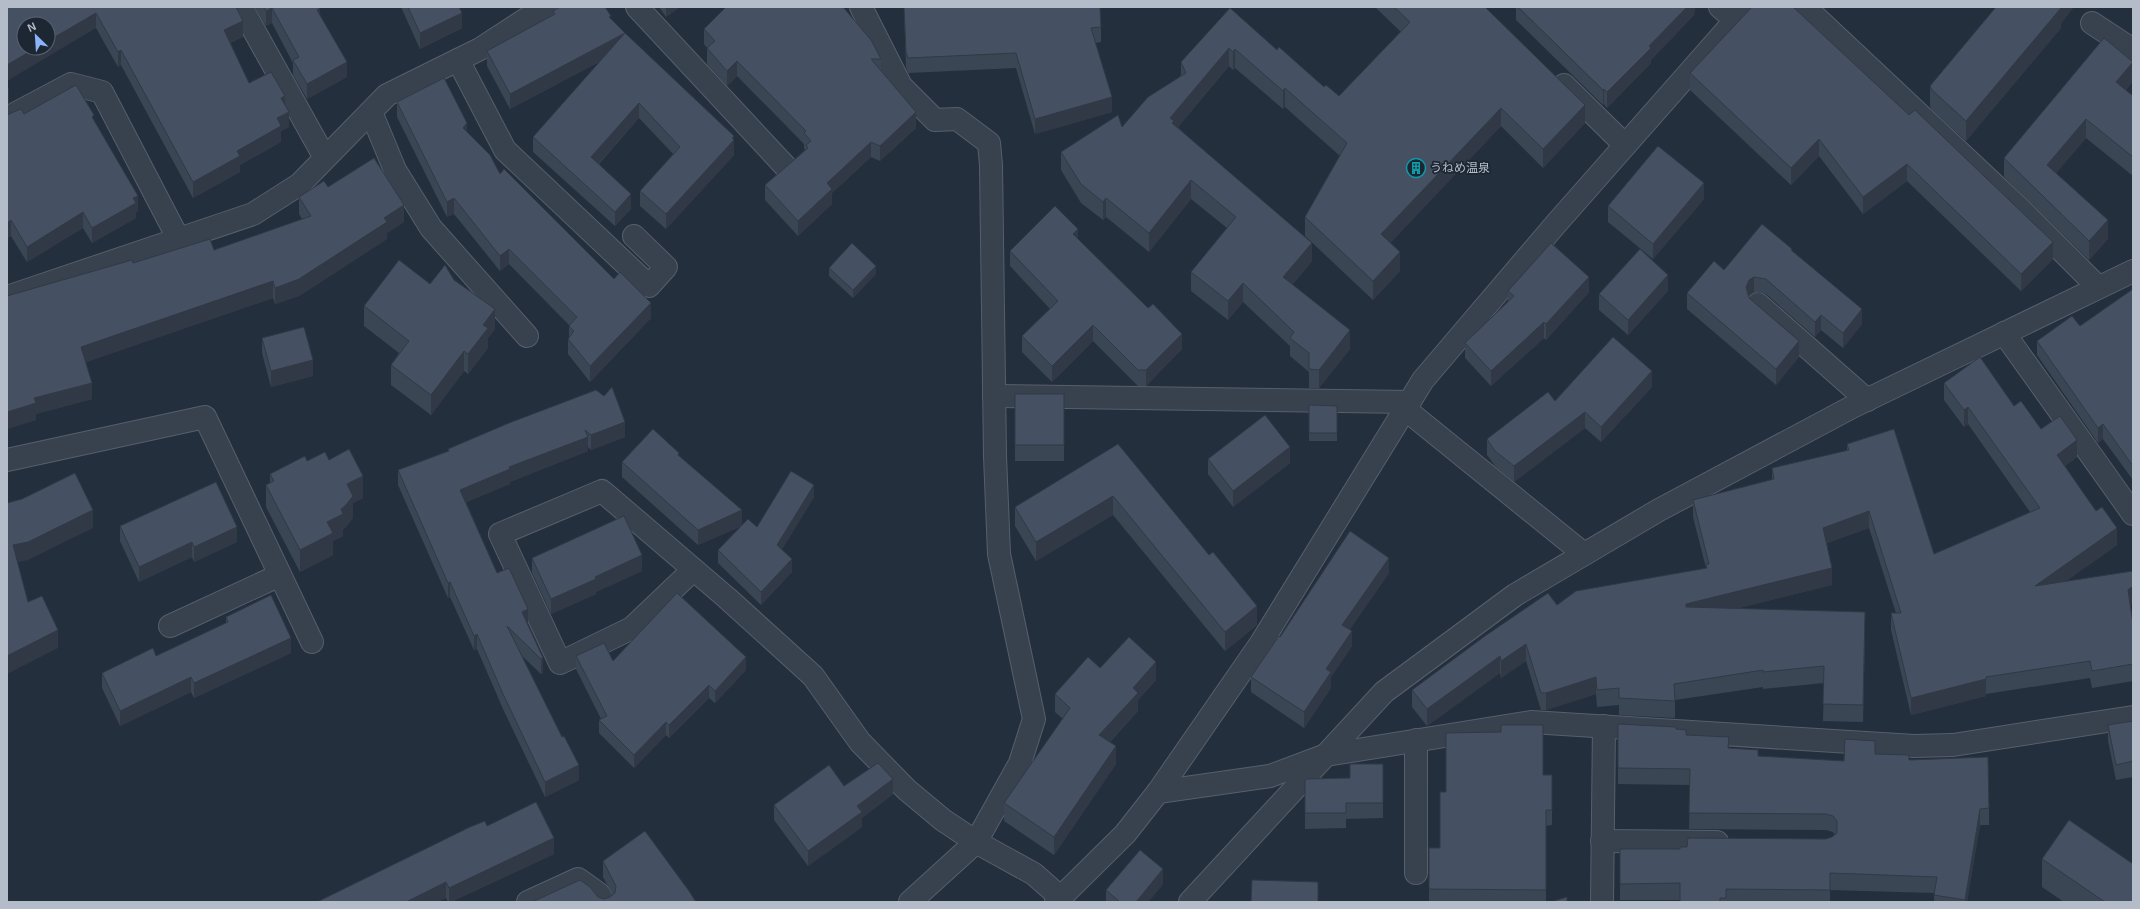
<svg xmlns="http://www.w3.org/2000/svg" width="2140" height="909" font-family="Helvetica,'Noto Sans JP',sans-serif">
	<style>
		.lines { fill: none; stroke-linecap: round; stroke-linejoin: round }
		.minor-casing { stroke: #565f6c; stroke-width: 24 }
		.tertiary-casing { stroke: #565f6c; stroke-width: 24 }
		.minor { stroke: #38414e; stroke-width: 22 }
		.tertiary { stroke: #38414e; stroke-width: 22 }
		.wall { fill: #3b4654 }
		.shaded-wall { fill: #303945 }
		.building { fill: #455162; stroke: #303945 }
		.labels { text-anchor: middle; stroke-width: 3.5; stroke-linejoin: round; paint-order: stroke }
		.poi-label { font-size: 12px; fill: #b4bcc9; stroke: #1d2633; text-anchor: start }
	</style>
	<rect width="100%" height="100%" fill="#242f3e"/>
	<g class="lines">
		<g class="minor-casing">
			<g id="minor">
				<polyline points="241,7 325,158"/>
				<polyline points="637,7 785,166"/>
				<polyline points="861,7 901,86 935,120 957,119 989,143 991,165 995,456 999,554 1034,719 1020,763 976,842 910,902"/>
				<polyline points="1720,7 1735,20"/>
				<polyline points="1805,7 2020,209 2098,287"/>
				<polyline points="2092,23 2133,50"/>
				<polyline points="458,60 505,150 649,286 666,267 634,236"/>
				<polyline points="1564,85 1625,145"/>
				<polyline points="371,112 395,170 431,228 527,336"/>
				<polyline points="7,118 71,84 102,92 179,240"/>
				<polyline points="7,297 253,214 300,184 387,95 480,49 545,7"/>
				<polyline points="1758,304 1867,400"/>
				<polyline points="2004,333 2133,514"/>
				<polyline points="994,396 1410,402"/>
				<polyline points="1405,409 1584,554"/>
				<polyline points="7,460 205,417 312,642"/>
				<polyline points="693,570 632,628 560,663 500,534 602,491 727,598 813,676 860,742 907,790 943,820 976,842 1034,874 1060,897"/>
				<polyline points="170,626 280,575"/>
				<polyline points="1416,740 1416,873"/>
				<polyline points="1158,792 1270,776 1326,755 1531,722 1914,746 1953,745 2133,717"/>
				<polyline points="1602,841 1717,842"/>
				<polyline points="528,902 578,879 599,894 604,902"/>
				<polyline points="1056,902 1125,834 1158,792 1261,643 1423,380 1555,225 1747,7"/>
				<polyline points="1602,902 1604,726"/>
			</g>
		</g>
		<g class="tertiary-casing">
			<polyline id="tertiary" points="1190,902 1384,692 1515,595 1659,510 1852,407 2133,271"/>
		</g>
		<use href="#minor" class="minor"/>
		<use href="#tertiary" class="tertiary"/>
	</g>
	<g class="wall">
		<polygon points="7,7 236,7 243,37 230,43 249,83 285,105 289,127 281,131 281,142 240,165 240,172 193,198 121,65 118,67 96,28"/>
		<polygon points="254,7 320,7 320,15 347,77 307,99 293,75 293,63 272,23 266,26"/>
		<polygon points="401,7 459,7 462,28 420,49"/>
		<polygon points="659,7 680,7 666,17"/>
		<polygon points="904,7 1101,27 1101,42 1095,43 1112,112 1035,134 1016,68 908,73 906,67"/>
		<polygon points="1375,7 1485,7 1585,123 1543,168 1501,126 1390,243 1400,271 1373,300 1305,236 1305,217 1340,156 1285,107 1283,109 1235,68 1233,70 1229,66 1178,127 1312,261 1292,285 1350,349 1319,388 1309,388 1309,372 1290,356 1290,346 1243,302 1228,320 1191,291 1191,272 1227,228 1191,199 1149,252 1106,217 1103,220 1081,203 1061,170 1061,152 1122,127 1181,75 1181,62 1230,8 1277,50 1324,87 1339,96 1401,32"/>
		<polygon points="1516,7 1695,7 1694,15 1651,60 1651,63 1607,108 1604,104 1603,105 1516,20"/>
		<polygon points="1752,7 2053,259 2021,291 1907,181 1863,214 1819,156 1791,185 1690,90 1690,73"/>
		<polygon points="553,11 611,19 625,33 734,151 734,155 666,229 640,206 640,191 673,154 639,118 599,164 631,209 615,226 533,152 533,137 601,61 510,109 487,66 487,51 553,15"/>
		<polygon points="2061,24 2061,28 1966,141 1932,110 1930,106 1930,86"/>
		<polygon points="704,29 881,59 881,71 916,128 880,161 871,157 832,193 832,204 798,236 765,200 765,185 805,150 804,148 804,144 737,76 727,86 707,64 707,48 704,44"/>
		<polygon points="2133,81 2126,90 2133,96 2133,176 2086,138 2056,173 2108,239 2089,260 2004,177 2004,158"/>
		<polygon points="397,102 467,132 500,174 651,318 590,382 568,354 568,339 569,338 569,325 509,264 500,271 454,214 447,217 397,117"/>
		<polygon points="24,114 94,120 138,212 136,212 136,218 92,243 83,228 27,262 11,236 7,238 7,115"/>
		<polygon points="328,187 404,222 387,233 387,239 299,296 275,304 273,298 86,362 92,399 36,414 36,420 7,429 7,296 133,263 214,250 302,219 299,214 299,197"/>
		<polygon points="1704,199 1653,259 1608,222 1608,206"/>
		<polygon points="1078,239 1182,349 1146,386 1138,386 1093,341 1052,382 1022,352 1022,336 1050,309 1010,266 1010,251"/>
		<polygon points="1792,251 1862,324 1843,348 1821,330 1815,337 1766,294 1754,292 1749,295 1749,298 1799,357 1776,385 1687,309 1687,293 1724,270"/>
		<polygon points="829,268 876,274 853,298 829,276"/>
		<polygon points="454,280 495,329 488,338 488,348 468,374 464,371 431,415 391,385 391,365 399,353 364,326 364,306 430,284"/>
		<polygon points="2133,289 2133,480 2103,439 2098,443 2037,355 2037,341 2080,326"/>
		<polygon points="1508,291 1589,292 1546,340 1544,338 1491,386 1465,358 1465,343 1508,302"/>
		<polygon points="1668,291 1628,335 1599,310 1599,294"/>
		<polygon points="262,338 313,376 271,387 262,353"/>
		<polygon points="1944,383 2014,406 2041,429 2077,457 2065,466 2117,545 2066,581 2130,605 2133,624 2133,681 2092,688 2090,678 1986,694 1986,696 1911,715 1891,630 1891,613 1896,613 1869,528 1827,543 1832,585 1739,608 1865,629 1863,722 1823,721 1824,683 1763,689 1763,687 1675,700 1675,718 1619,715 1619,705 1597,707 1596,694 1546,710 1541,710 1526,661 1501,678 1500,673 1427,726 1412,707 1412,690 1557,605 1706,568 1693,517 1693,500 1772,480 1772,468 1847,451 1847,444 1934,554 2030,512 1968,424 1964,427 1944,400"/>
		<polygon points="1652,387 1601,442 1585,428 1514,482 1495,466 1487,455 1487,439 1555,401"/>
		<polygon points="596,390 625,437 591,450 588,447 588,451 510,482 510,484 466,502 497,573 528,624 527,624 543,658 543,673 541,674 521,655 579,780 545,797 503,709 477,649 474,650 450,597 448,598 398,485 398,470 448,451 448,449"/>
		<rect x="1015" y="394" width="49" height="67"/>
		<polygon points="1309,405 1337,406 1337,441 1309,441"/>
		<polygon points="1118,444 1257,625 1225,651 1113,515 1036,561 1015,526 1015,507"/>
		<polygon points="679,456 742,526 757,527 814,497 782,549 792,572 761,605 718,563 718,550 742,526 698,545 622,477 622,462"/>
		<polygon points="1208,459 1290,463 1233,507 1208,474"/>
		<polygon points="329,460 363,498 353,503 353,518 345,528 343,529 343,536 333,541 333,555 300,572 266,507 266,485 270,483 270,474 307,461"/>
		<polygon points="120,526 237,542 194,562 192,557 139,582 120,541"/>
		<polygon points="532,558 642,571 596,592 596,594 551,614 532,573"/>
		<polygon points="1389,573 1350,629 1352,646 1331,677 1331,688 1304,728 1251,692 1251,677 1280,637"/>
		<polygon points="226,617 291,653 194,698 191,692 120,726 102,688 102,673 156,656 226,623"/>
		<polygon points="576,656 613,661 746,670 715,703 709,698 669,738 666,735 634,768 599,733 599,720 601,719 576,669"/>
		<polygon points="1100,668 1156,680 1138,700 1138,711 1110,742 1116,764 1054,855 1004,821 1004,803 1063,719 1055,712 1055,694"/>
		<polygon points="2133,721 2133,777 2116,780 2108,741 2108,725"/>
		<polygon points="1618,724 1686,735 1729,748 1758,756 1844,761 1875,754 1909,760 1989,808 1989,825 1980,825 1967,902 1934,902 1934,893 1830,890 1830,902 1680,902 1680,900 1620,900 1620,849 1680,849 1687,847 1826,839 1832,837 1835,835 1833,832 1826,830 1689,829 1690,785 1618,784"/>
		<polygon points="1383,764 1383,818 1346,819 1346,828 1305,829 1305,781 1350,778"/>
		<polygon points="1543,775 1552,775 1552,825 1546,826 1546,902 1429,902 1429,848 1440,848 1446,792"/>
		<polygon points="844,786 893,794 862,818 862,827 808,866 774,820 774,805"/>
		<polygon points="487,826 554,854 451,902 448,902 446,898 317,902"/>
		<polygon points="2042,859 2133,902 2064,902 2042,887"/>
		<polygon points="603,861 696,902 532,902 598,897 604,899 610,897 613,895 603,877"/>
		<polygon points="1163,884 1148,902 1106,902 1106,890"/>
	</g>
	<g class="shaded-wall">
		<polygon points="666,7 680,7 666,17"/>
		<polygon points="1687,7 1695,7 1694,15 1651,60 1651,63 1607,108 1607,92 1649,46"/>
		<polygon points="2058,7 2074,7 2061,24 2061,28 1966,141 1966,121"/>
		<polygon points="272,8 272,23 266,26 266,11"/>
		<polygon points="320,8 320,23 317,10"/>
		<polygon points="96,13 96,28 7,81 7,65 36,48 48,48 48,41"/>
		<polygon points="462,13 462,28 420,49 420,33"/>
		<polygon points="243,21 243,37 224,45 224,30"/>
		<polygon points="625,33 625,48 510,109 510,94"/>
		<polygon points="1229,48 1229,66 1174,132 1170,118"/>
		<polygon points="1235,49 1235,68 1233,70 1233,52"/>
		<polygon points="121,50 121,65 118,67 118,52"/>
		<polygon points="737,61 737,76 727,86 727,71"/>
		<polygon points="347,62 347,77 307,99 307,84"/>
		<polygon points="2133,62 2133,81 2116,101 2116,82"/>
		<polygon points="9,88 9,103 7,104 7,89"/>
		<polygon points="1285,88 1285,107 1283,109 1283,91"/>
		<polygon points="1604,89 1604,104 1603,105 1603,90"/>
		<polygon points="285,96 285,111 281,98"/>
		<polygon points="1112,97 1112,112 1035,134 1035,119"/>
		<polygon points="639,103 639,118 591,172 591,157"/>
		<polygon points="1585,105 1585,123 1543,168 1543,149"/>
		<polygon points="1501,108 1501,126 1381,253 1381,234"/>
		<polygon points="289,112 289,127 281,131 281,142 240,165 240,172 193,198 193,182 237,151 277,118"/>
		<polygon points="916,112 916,128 880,161 880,146"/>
		<polygon points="2086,119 2086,138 2047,184 2047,165"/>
		<polygon points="467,123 467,139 463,128"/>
		<polygon points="734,136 734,155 666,229 666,214"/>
		<polygon points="1819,139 1819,156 1791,185 1791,168"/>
		<polygon points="871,142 871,157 832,193 832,204 798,236 798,221 827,183"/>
		<polygon points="1907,164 1907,181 1863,214 1863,197"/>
		<polygon points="1191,180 1191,199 1149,252 1149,233"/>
		<polygon points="1704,183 1704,199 1653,259 1653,244"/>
		<polygon points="631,194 631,209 615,226 615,212"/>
		<polygon points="138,196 138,212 136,212 136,218 92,243 92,228 133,198"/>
		<polygon points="454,198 454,214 447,217 447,202"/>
		<polygon points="1106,198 1106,217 1103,220 1103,202"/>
		<polygon points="404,205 404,222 387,233 387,239 299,296 275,304 275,288"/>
		<polygon points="83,212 83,228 27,262 27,247"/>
		<polygon points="11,220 11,236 7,238 7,223"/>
		<polygon points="2108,220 2108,239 2089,260 2089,241"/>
		<polygon points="1078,229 1078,245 1073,234"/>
		<polygon points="2053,242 2053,259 2021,291 2021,274"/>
		<polygon points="1312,243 1312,261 1283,296 1283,277"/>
		<polygon points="509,249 509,264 500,271 500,256"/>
		<polygon points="1400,252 1400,271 1373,300 1373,281"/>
		<polygon points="876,266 876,274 853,298 853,290"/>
		<polygon points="1668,275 1668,291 1628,335 1628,320"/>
		<polygon points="1589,277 1589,292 1546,340 1546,324"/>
		<polygon points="1754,277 1754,292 1749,295 1746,287 1749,280"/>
		<polygon points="273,281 273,298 81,364 81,347"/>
		<polygon points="1243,283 1243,302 1228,320 1228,301"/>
		<polygon points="651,303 651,318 590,382 590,366"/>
		<polygon points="495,309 495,329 488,338 488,348 468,374 468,354 483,325"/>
		<polygon points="1862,309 1862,324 1843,348 1843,333"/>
		<polygon points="1821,315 1821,330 1815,337 1815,322"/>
		<polygon points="1544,322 1544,338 1491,386 1491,371"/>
		<polygon points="1093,325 1093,341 1052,382 1052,366"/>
		<polygon points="1350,330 1350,349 1319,388 1319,370"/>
		<polygon points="1182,334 1182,349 1146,386 1146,370"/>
		<polygon points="1799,341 1799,357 1776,385 1776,369"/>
		<polygon points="464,351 464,371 431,415 431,395"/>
		<polygon points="313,360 313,376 271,387 271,371"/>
		<polygon points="1652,371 1652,387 1601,442 1601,427"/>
		<polygon points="92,383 92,399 36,414 36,420 7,429 7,412 34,398"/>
		<polygon points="1968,407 1968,424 1964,427 1964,410"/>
		<polygon points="1585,412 1585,428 1514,482 1514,466"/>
		<polygon points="625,422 625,437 591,450 591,435"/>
		<polygon points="2103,424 2103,439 2098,443 2098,428"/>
		<polygon points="588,437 588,451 510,482 510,484 460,504 460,490 509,467"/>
		<polygon points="2077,440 2077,457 2057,472 2057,455"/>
		<polygon points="1290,447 1290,463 1233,507 1233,491"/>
		<polygon points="363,476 363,498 353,503 353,518 345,528 343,529 343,536 333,541 333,555 300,572 300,550 341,509 347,484"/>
		<polygon points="814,485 814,497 777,557 777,545"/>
		<polygon points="1113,496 1113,515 1036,561 1036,542"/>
		<polygon points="93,510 93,528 28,560 13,563 13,545"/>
		<polygon points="742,510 742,526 698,545 698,530"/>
		<polygon points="1869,511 1869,528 1823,545 1823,528"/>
		<polygon points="237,527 237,542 194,562 194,547"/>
		<polygon points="2117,528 2117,545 2035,603 2035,586"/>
		<polygon points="192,542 192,557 139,582 139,567"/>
		<polygon points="642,555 642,571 596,592 596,594 551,614 551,599 595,577"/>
		<polygon points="1389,558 1389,573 1342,640 1342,625"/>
		<polygon points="792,559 792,572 761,605 761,592"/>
		<polygon points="1832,568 1832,585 1686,621 1686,604"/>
		<polygon points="450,582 450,597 448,598 448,583"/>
		<polygon points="2133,586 2133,603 2128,607 2128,590"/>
		<polygon points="1257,606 1257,625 1225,651 1225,632"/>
		<polygon points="528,609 528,624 522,627 522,612"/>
		<polygon points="1865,612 1865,629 1863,722 1863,705"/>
		<polygon points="58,630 58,648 7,674 7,656"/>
		<polygon points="1352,631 1352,646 1331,677 1331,688 1304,728 1304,712 1326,669"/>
		<polygon points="477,634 477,649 474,650 474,636"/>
		<polygon points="291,638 291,653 194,698 194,683"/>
		<polygon points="1526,644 1526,661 1501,678 1501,661"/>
		<polygon points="1500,656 1500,673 1427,726 1427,709"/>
		<polygon points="746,657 746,670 715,703 715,691"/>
		<polygon points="543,658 543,673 541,674 541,659"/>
		<polygon points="1156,662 1156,680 1138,700 1138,711 1099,753 1099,735 1133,688"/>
		<polygon points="191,677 191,692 120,726 120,711"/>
		<polygon points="1596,677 1596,694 1546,710 1546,693"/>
		<polygon points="1986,679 1986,696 1911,715 1911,698"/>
		<polygon points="709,685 709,698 669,738 669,725"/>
		<polygon points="666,722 666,735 634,768 634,755"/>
		<polygon points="1116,746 1116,764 1054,855 1054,837"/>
		<polygon points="579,765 579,780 545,797 545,782"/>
		<polygon points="893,779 893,794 862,818 862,827 808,866 808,851 857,806"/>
		<polygon points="1980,809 1980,825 1967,902 1965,902"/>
		<polygon points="554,838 554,854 451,902 449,902 449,888"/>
		<polygon points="1163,869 1163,884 1148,902 1136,902"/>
		<polygon points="446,882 446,898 438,902 406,902"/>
	</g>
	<g class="building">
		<polygon points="7,7 236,7 243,21 224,30 249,83 271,72 285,96 281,98 289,112 277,118 281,126 237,151 240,156 193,182 121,50 118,52 96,13 48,41 48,24 24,24 24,48 36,48 7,65"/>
		<polygon points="264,7 320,7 320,8 317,10 347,62 307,84 293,60 299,57 272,8 266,11"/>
		<polygon points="408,7 459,7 462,13 420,33"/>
		<polygon points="560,7 605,7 611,16 609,17 625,33 510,94 487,51 555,14 553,11"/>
		<polygon points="726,7 843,7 871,40 881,59 871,59 916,112 880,146 871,142 827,183 832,189 798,221 765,185 808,148 806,145 811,141 804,133 806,131 737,61 727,71 707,48 715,41 704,29"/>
		<polygon points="904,7 1100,7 1101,27 1091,28 1112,97 1035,119 1016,53 908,58 906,52"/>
		<polygon points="1394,7 1485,7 1585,105 1543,149 1501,108 1381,234 1400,252 1373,281 1305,217 1347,143 1285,88 1283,91 1235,49 1233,52 1229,48 1170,118 1174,121 1172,123 1312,243 1283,277 1350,330 1319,370 1309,369 1309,353 1290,338 1294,332 1243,283 1228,301 1191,272 1236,217 1191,180 1149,233 1106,198 1103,202 1081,184 1061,152 1118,115 1122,127 1148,97 1186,73 1181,62 1230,8 1277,50 1279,47 1324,87 1326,85 1339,96 1410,22"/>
		<polygon points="1518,7 1687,7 1649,46 1651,48 1607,92 1604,89 1603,90"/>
		<polygon points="1752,7 1793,7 1909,115 1915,110 2053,242 2021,274 1907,164 1863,197 1819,139 1791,168 1690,73"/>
		<polygon points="1996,7 2059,7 2061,8 1966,121 1932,90 1930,86"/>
		<polygon points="625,33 734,136 732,138 734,140 666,214 640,191 680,147 639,103 591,157 631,194 615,212 533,137"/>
		<polygon points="2104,38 2133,62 2116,82 2133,96 2133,157 2086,119 2047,165 2108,220 2089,241 2004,158"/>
		<polygon points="444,78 467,123 463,128 490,155 500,174 504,169 614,279 620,272 651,303 590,366 568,339 574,331 569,326 577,317 509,249 500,256 454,198 447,202 397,102"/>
		<polygon points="76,85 94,115 92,117 138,196 133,198 136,203 92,228 83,212 27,247 11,220 7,223 7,115 21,109 24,114"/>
		<polygon points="1658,146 1704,183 1653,244 1608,206"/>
		<polygon points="374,158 404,205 384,218 387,222 299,279 275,288 273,281 81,347 92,383 34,398 36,403 7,412 7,296 132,260 133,263 210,239 214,250 311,216 299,197 324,181 328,187"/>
		<polygon points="1055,206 1078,229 1073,234 1148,308 1153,304 1182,334 1146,370 1138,370 1093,325 1052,366 1022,336 1058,301 1010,251"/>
		<polygon points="1762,224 1792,249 1791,250 1862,309 1843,333 1821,315 1815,322 1766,279 1754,277 1749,280 1746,287 1749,298 1799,341 1776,369 1687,293 1714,261 1724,270"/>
		<polygon points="852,243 876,266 853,290 829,268"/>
		<polygon points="1551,243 1589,277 1546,324 1544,322 1491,371 1465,343 1514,296 1508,291"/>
		<polygon points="1640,249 1668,275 1628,320 1599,294"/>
		<polygon points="399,260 430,284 445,265 454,280 495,309 483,325 488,328 468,354 464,351 431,395 391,365 409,341 364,306"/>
		<polygon points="2133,289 2133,466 2103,424 2098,428 2037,341 2072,316 2080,326"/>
		<polygon points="304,327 313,360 271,371 262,338"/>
		<polygon points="1613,337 1652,371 1601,427 1585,412 1514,466 1495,451 1487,439 1548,392 1555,401"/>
		<polygon points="1980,357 2014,406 2021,401 2041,429 2060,416 2077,440 2057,455 2096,511 2102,507 2117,528 2035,586 2133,571 2133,586 2128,590 2133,624 2133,664 2092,671 2090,661 1986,677 1986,679 1911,698 1891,613 1901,613 1869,511 1823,528 1832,568 1686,604 1686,607 1865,612 1863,705 1823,704 1824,666 1763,672 1763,670 1674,684 1675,701 1619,698 1619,688 1597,690 1596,677 1546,693 1541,693 1526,644 1501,661 1500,656 1427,709 1412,690 1485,636 1548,593 1557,605 1576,591 1707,568 1706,564 1709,564 1693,500 1774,479 1772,468 1849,450 1847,444 1894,429 1934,554 2040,508 1968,407 1964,410 1944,383"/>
		<polygon points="612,387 625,422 591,435 585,430 588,437 509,467 510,469 460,490 497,573 509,568 528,609 522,612 543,658 541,659 507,626 562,737 564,736 579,765 545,782 503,694 477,634 474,636 450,582 448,583 398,470 449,451 448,449 509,423 596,390 604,396"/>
		<rect x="1015" y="394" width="49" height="51"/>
		<polygon points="1309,405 1337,406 1337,433 1309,433"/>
		<polygon points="1265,415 1290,447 1233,491 1208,459"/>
		<polygon points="653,429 679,453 678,455 742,510 698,530 622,462"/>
		<polygon points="1118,444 1209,555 1213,552 1257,606 1225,632 1113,496 1036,542 1015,507"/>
		<polygon points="349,449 363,476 347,484 353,496 345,506 341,509 343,514 327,522 333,533 300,550 266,485 274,481 270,474 305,456 307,461 325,452 329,460"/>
		<polygon points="791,471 814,485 777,545 792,559 761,592 718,550 748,519 757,527"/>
		<polygon points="75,473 93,510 28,542 13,545 28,602 42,596 58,630 7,656 7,503 22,499"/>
		<polygon points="216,482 237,527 194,547 192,542 139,567 120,526"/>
		<polygon points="624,516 642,555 595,577 596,579 551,599 532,558"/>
		<polygon points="1350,531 1389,558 1342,625 1352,631 1326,669 1331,672 1304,712 1251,677 1279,636 1280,637"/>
		<polygon points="677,593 746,657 715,691 709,685 669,725 666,722 634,755 599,720 607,716 576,656 604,643 613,661"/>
		<polygon points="271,595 291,638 194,683 191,677 120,711 102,673 153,648 156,656 228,622 226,617"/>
		<polygon points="1129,637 1156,662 1133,688 1138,693 1099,735 1116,746 1054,837 1004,803 1070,708 1055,694 1088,657 1100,668"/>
		<polygon points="2133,721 2133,761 2116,765 2108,725"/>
		<polygon points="1618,724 1676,727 1676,729 1686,730 1686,735 1729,737 1728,748 1758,750 1758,756 1844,761 1845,739 1875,741 1875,754 1909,755 1909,760 1988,757 1989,808 1980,809 1965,900 1934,895 1937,877 1830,873 1830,890 1726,889 1726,898 1720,898 1720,902 1680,902 1680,883 1620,884 1620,849 1680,849 1680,847 1687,847 1688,838 1826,839 1832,837 1837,833 1837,821 1833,816 1826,814 1689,813 1690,769 1618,768"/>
		<polygon points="1501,725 1543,725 1543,775 1552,775 1552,810 1546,810 1546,890 1429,889 1429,848 1440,848 1440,792 1446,792 1446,733 1501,732"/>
		<polygon points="878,763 893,779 857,806 862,812 808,851 774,805 829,765 844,786"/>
		<polygon points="1350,764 1383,764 1383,803 1346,803 1346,813 1305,813 1305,781 1307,779 1350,778"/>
		<polygon points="536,802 554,838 449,888 446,882 406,902 317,902 470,827 485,821 487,826"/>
		<polygon points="2069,820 2133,864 2133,902 2105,902 2042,859"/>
		<polygon points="645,831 689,891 696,902 532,902 580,880 590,887 598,897 604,899 610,897 615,893 616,886 603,861"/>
		<polygon points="1140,850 1163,869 1136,902 1120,902 1106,890"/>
		<polygon points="1252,880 1318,882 1318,902 1251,902"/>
		<polygon points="1567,897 1567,902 1551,902"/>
	</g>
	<defs>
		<g id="building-ring" transform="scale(1)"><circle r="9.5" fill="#1d2633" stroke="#0f9aa8" stroke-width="1.5"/><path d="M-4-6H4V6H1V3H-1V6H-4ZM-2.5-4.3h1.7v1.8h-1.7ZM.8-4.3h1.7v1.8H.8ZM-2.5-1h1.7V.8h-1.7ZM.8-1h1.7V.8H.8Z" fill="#0f9aa8"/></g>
	</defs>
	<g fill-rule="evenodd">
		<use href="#building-ring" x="1416" y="168"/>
	</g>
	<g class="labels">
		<g class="poi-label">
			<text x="1430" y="172">うねめ温泉</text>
		</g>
	</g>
	<rect width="2140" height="909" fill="none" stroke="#b4bcc9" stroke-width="16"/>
	<g transform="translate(36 36) rotate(335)"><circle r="19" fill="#1d2633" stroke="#59626f"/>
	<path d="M0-3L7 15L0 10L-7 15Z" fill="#8ab4f8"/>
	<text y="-6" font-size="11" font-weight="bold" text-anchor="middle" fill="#b4bcc9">N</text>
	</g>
</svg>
